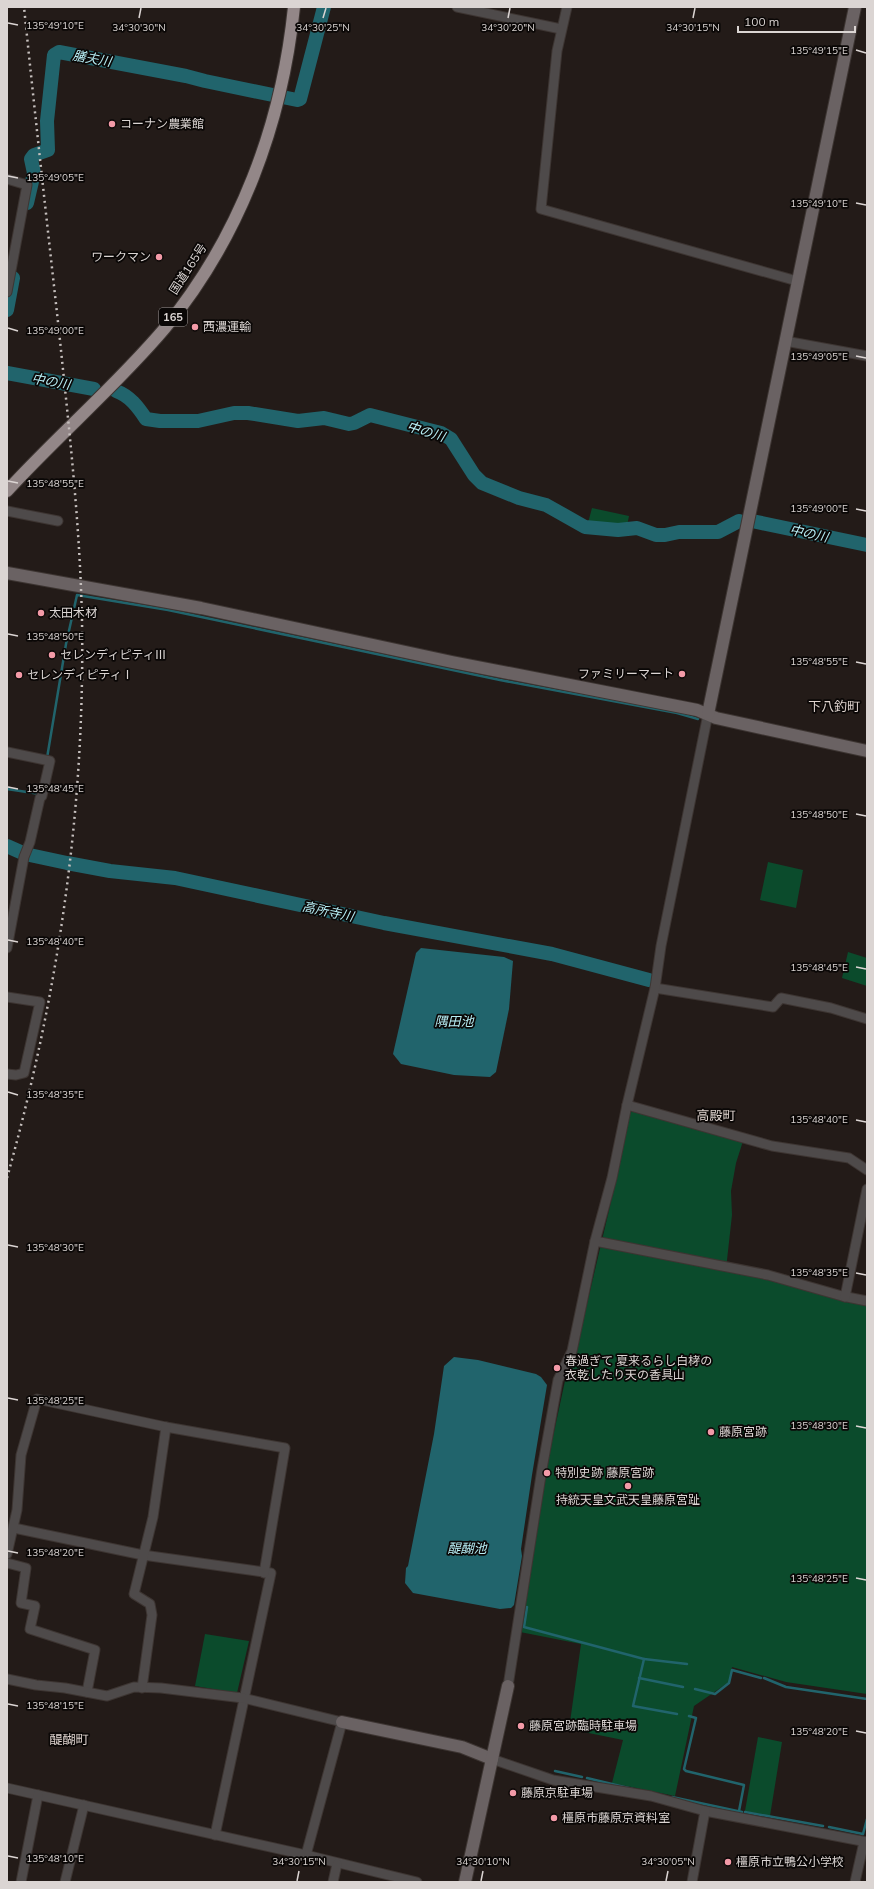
<svg xmlns="http://www.w3.org/2000/svg" width="874" height="1889" font-family="Mulish,'Noto Sans JP',sans-serif">
	<style>
		.green { fill: #0b4b2c }
		.water { fill: #21646c }
		.lines { fill: none; stroke-linecap: round; stroke-linejoin: round }
		.stream { stroke: #21646c; stroke-width: 2.5 }
		.river { stroke: #21646c; stroke-width: 14 }
		.street-casing { stroke: #3d3532; stroke-width: 11 }
		.secondary-casing { stroke: #3d3532; stroke-width: 14 }
		.highway-casing { stroke: #3d3532; stroke-width: 14 }
		.street { stroke: #4e4a4a; stroke-width: 9 }
		.secondary { stroke: #6a6263; stroke-width: 12 }
		.highway { stroke: #938788; stroke-width: 12 }
		.rail { stroke: #c6c0be; stroke-width: 2.5; stroke-dasharray: 2 4; stroke-linecap: butt }
		.ticks { fill: none; stroke: #dbd5d3; stroke-width: 1.5 }
		.poi-dot { fill: #f39aa7; stroke: #0a0706; stroke-width: 1.5 }
		.labels { text-anchor: middle; stroke-width: 3.5; stroke-linejoin: round; paint-order: stroke }
		.shield { fill: #0a0706; stroke: #9c9796; stroke-width: 1 }
		.shield-label { font-size: 11px; font-weight: bold; fill: #dbd5d3 }
		.poi-label { font-size: 12px; fill: #dbd5d3; stroke: #0a0706; text-anchor: start }
		.street-label { font-size: 12px; fill: #dbd5d3; stroke: #0a0706 }
		.water-label { font-size: 13px; font-style: italic; fill: #b8eff6; stroke: #0a0706 }
		.neighbourhood-label { font-size: 13px; fill: #dfd4cf; stroke: #0a0706 }
		.ticks-label { font-size: 10px; text-anchor: middle; fill: #dbd5d3; stroke: #0a0706; stroke-width: 3.5; stroke-linejoin: round; paint-order: stroke }
	</style>
	<rect width="100%" height="100%" fill="#231b18"/>
	<g class="green">
		<polygon points="592,508 629,516 627,526 618,527 588,523"/>
		<polygon points="768,862 803,870 796,908 760,900"/>
		<polygon points="848,952 867,958 867,986 842,978"/>
		<polygon points="634,1109 743,1141 736,1163 731,1191 732,1215 726,1269 867,1304 867,1694 786,1682 732,1667 729,1682 694,1706 675,1796 612,1783 623,1740 569,1729 581,1644 520,1632 543,1483 565,1381 575,1355 618,1172 630,1112"/>
		<polygon points="205,1634 249,1641 237,1693 195,1686"/>
		<polygon points="758,1737 782,1742 770,1816 745,1811"/>
	</g>
	<g class="water">
		<polygon points="421,948 504,957 513,961 509,1009 496,1072 490,1077 454,1075 401,1064 393,1054 416,953"/>
		<polygon points="454,1357 478,1360 536,1374 541,1377 547,1385 532,1475 521,1549 522,1556 514,1605 511,1608 500,1609 413,1593 405,1583 406,1568 408,1566 434,1434 444,1366"/>
	</g>
	<g class="lines">
		<g class="stream">
			<polyline points="47,758 66,644 77,595 168,610 500,680 677,713 698,719"/>
			<polyline points="7,789 40,794"/>
			<polyline points="527,1607 524,1627 644,1659 633,1706 677,1714"/>
			<polyline points="644,1659 687,1664"/>
			<polyline points="639,1678 683,1687"/>
			<polyline points="764,1678 786,1687 867,1699"/>
			<polyline points="695,1689 715,1694 729,1683 732,1670 761,1678"/>
			<polyline points="689,1716 696,1718 684,1769 686,1771 744,1785 739,1811"/>
			<polyline points="555,1771 582,1777"/>
			<polyline points="587,1778 633,1789"/>
			<polyline points="672,1797 742,1812"/>
			<polyline points="745,1812 823,1826"/>
			<polyline points="829,1827 863,1834"/>
			<polyline points="863,1834 867,1819"/>
		</g>
		<g class="river">
			<polyline points="27,203 34,173 31,159 34,155 48,150 47,121 54,55 59,52 186,76 205,81 297,100 300,99 324,7"/>
			<polyline points="7,310 13,278"/>
			<polyline points="7,373 94,389"/>
			<path d="M 116,391 C 130,396 138,407 146,419 L 160,421 L 198,421 L 234,413 L 248,413 L 298,421 L 324,418 L 349,424 L 354,423 L 370,415 L 441,433 L 451,439 L 474,475 L 482,483 L 519,498 L 546,505 L 585,527 L 618,530 L 637,528 L 656,535 L 665,535 L 679,532 L 718,532 L 739,521"/>
			<polyline points="752,521 867,545"/>
			<polyline points="7,846 25,854 67,863 110,871 175,878 384,923 552,954 649,980"/>
		</g>
		<g class="street-casing">
			<g id="street">
				<polyline points="457,7 561,29"/>
				<polyline points="567,7 557,51 541,209 797,281"/>
				<polyline points="7,179 27,185 7,292"/>
				<polyline points="785,341 867,356"/>
				<polyline points="7,511 58,521"/>
				<polyline points="7,752 50,761 42,796 40,798 30,842 24,857 7,948"/>
				<polyline points="655,988 773,1007 781,998 831,1008 867,1019"/>
				<polyline points="7,997 40,1002 24,1073 16,1075 7,1074"/>
				<polyline points="627,1105 772,1146 849,1158 867,1170"/>
				<polyline points="595,1241 768,1275 842,1296 867,1301"/>
				<polyline points="845,1297 867,1189"/>
				<polyline points="14,1528 143,1555 271,1573 215,1835"/>
				<polyline points="7,1554 17,1510 21,1455 37,1399 166,1427 285,1448 264,1573"/>
				<polyline points="7,1563 26,1568 21,1603 35,1606 30,1629 95,1650 87,1692"/>
				<polyline points="7,1679 36,1685 65,1688 107,1696 134,1687 161,1688 243,1698 342,1722 306,1855"/>
				<polyline points="508,1686 542,1469 558,1380 572,1351 595,1241 612,1178 627,1105 655,988 661,946 708,714"/>
				<polyline points="142,1688 152,1615 150,1604 134,1594 153,1517 166,1427"/>
				<polyline points="492,1759 553,1780 651,1796 705,1811 867,1842"/>
				<polyline points="7,1788 306,1855 417,1882"/>
				<polyline points="21,1882 38,1795"/>
				<polyline points="65,1882 84,1805"/>
				<polyline points="333,1882 337,1864"/>
				<polyline points="692,1882 705,1811"/>
				<polyline points="855,1882 864,1842"/>
			</g>
		</g>
		<g class="secondary-casing">
			<g id="secondary">
				<polyline points="7,573 201,608 452,662 697,710 716,718 867,751"/>
				<polyline points="708,714 855,7"/>
				<polyline points="342,1722 462,1747 492,1759"/>
				<polyline points="465,1882 508,1686"/>
			</g>
		</g>
		<g class="highway-casing">
			<path id="highway" d="M 7,491 C 58,435 116,386 165,328 C 240,237 282,124 294,7"/>
		</g>
		<use href="#street" class="street"/>
		<use href="#secondary" class="secondary"/>
		<use href="#highway" class="highway"/>
		<path class="rail" d="M 7,1178 C 58,995 85,812 82,621 C 80,524 69,428 59,331 C 47,223 35,115 24,7"/>
	</g>
	<path class="ticks" d="M 139,18 L 141,8M 323,18 L 326,8M 508,18 L 510,8M 693,18 L 695,8M 8,23 L 18,25M 856,50 L 866,53M 8,176 L 18,178M 856,203 L 866,205M 8,328 L 18,331M 856,356 L 866,358M 8,481 L 18,483M 856,509 L 866,511M 8,634 L 18,636M 856,662 L 866,664M 8,787 L 18,789M 856,814 L 866,816M 8,940 L 18,942M 856,967 L 866,969M 8,1092 L 18,1095M 856,1120 L 866,1122M 8,1245 L 18,1247M 856,1273 L 866,1275M 8,1398 L 18,1400M 856,1426 L 866,1428M 8,1551 L 18,1553M 856,1578 L 866,1580M 8,1704 L 18,1706M 856,1731 L 866,1733M 8,1856 L 18,1858M 297,1881 L 299,1871M 481,1881 L 483,1871M 666,1881 L 668,1871"/>
	<g class="poi-dot">
		<circle cx="112" cy="124" r="4"/>
		<circle cx="159" cy="257" r="4"/>
		<circle cx="195" cy="327" r="4"/>
		<circle cx="41" cy="613" r="4"/>
		<circle cx="52" cy="655" r="4"/>
		<circle cx="682" cy="674" r="4"/>
		<circle cx="19" cy="675" r="4"/>
		<circle cx="557" cy="1368" r="4"/>
		<circle cx="711" cy="1432" r="4"/>
		<circle cx="547" cy="1473" r="4"/>
		<circle cx="628" cy="1486" r="4"/>
		<circle cx="521" cy="1726" r="4"/>
		<circle cx="513" cy="1793" r="4"/>
		<circle cx="554" cy="1818" r="4"/>
		<circle cx="728" cy="1862" r="4"/>
	</g>
	<g class="labels">
		<rect class="shield" x="159" y="308" width="28" height="18" rx="3"/>
		<g class="shield-label">
			<text x="173" y="321">165</text>
		</g>
		<g class="poi-label">
			<text x="120" y="128">コーナン農業館</text>
			<text x="151" y="261" text-anchor="end">ワークマン</text>
			<text x="203" y="331">西濃運輸</text>
			<text x="49" y="617">太田木材</text>
			<text x="60" y="659">セレンディピティⅢ</text>
			<text x="674" y="678" text-anchor="end">ファミリーマート</text>
			<text x="27" y="679">セレンディピティⅠ</text>
			<text x="565" y="1365">春過ぎて 夏来るらし白𣑥の<tspan x="565" dy="14">衣乾したり天の香具山</tspan></text>
			<text x="719" y="1436">藤原宮跡</text>
			<text x="555" y="1477">特別史跡 藤原宮跡</text>
			<text x="628" y="1504" text-anchor="middle">持統天皇文武天皇藤原宮趾</text>
			<text x="529" y="1730">藤原宮跡臨時駐車場</text>
			<text x="521" y="1797">藤原京駐車場</text>
			<text x="562" y="1822">橿原市藤原京資料室</text>
			<text x="736" y="1866">橿原市立鴨公小学校</text>
		</g>
		<g class="street-label">
			<text transform="translate(188 269) rotate(-57)" y="4">国道165号</text>
		</g>
		<g class="water-label">
			<text transform="translate(92 58) rotate(10)" y="5">膳夫川</text>
			<text transform="translate(51 381) rotate(10)" y="5">中の川</text>
			<text transform="translate(426 431) rotate(17)" y="5">中の川</text>
			<text transform="translate(809 533) rotate(12)" y="5">中の川</text>
			<text transform="translate(328 911) rotate(12)" y="5">高所寺川</text>
			<text x="454" y="1026">隅田池</text>
			<text x="467" y="1553">醍醐池</text>
		</g>
		<g class="neighbourhood-label">
			<text x="834" y="711">下八釣町</text>
			<text x="716" y="1120">高殿町</text>
			<text x="69" y="1744">醍醐町</text>
		</g>
	</g>
	<g class="ticks-label">
		<text x="55" y="29">135°49'10"E</text>
		<text x="139" y="31">34°30'30"N</text>
		<text x="323" y="31">34°30'25"N</text>
		<text x="508" y="31">34°30'20"N</text>
		<text x="693" y="31">34°30'15"N</text>
		<text x="819" y="54">135°49'15"E</text>
		<text x="55" y="181">135°49'05"E</text>
		<text x="819" y="207">135°49'10"E</text>
		<text x="55" y="334">135°49'00"E</text>
		<text x="819" y="360">135°49'05"E</text>
		<text x="55" y="487">135°48'55"E</text>
		<text x="819" y="512">135°49'00"E</text>
		<text x="55" y="640">135°48'50"E</text>
		<text x="819" y="665">135°48'55"E</text>
		<text x="55" y="792">135°48'45"E</text>
		<text x="819" y="818">135°48'50"E</text>
		<text x="55" y="945">135°48'40"E</text>
		<text x="819" y="971">135°48'45"E</text>
		<text x="55" y="1098">135°48'35"E</text>
		<text x="819" y="1123">135°48'40"E</text>
		<text x="55" y="1251">135°48'30"E</text>
		<text x="819" y="1276">135°48'35"E</text>
		<text x="55" y="1404">135°48'25"E</text>
		<text x="819" y="1429">135°48'30"E</text>
		<text x="55" y="1556">135°48'20"E</text>
		<text x="819" y="1582">135°48'25"E</text>
		<text x="55" y="1709">135°48'15"E</text>
		<text x="819" y="1735">135°48'20"E</text>
		<text x="55" y="1862">135°48'10"E</text>
		<text x="299" y="1865">34°30'15"N</text>
		<text x="483" y="1865">34°30'10"N</text>
		<text x="668" y="1865">34°30'05"N</text>
	</g>
	<rect width="874" height="1889" fill="none" stroke="#dbd5d3" stroke-width="16"/>
	<path d="M738 26v6h117v-6" fill="none" stroke="#dbd5d3" stroke-width="2"/>
	<text x="744" y="26" font-size="12" fill="#dbd5d3" stroke="#0a0706" stroke-width="3" paint-order="stroke">100 m</text>
</svg>
